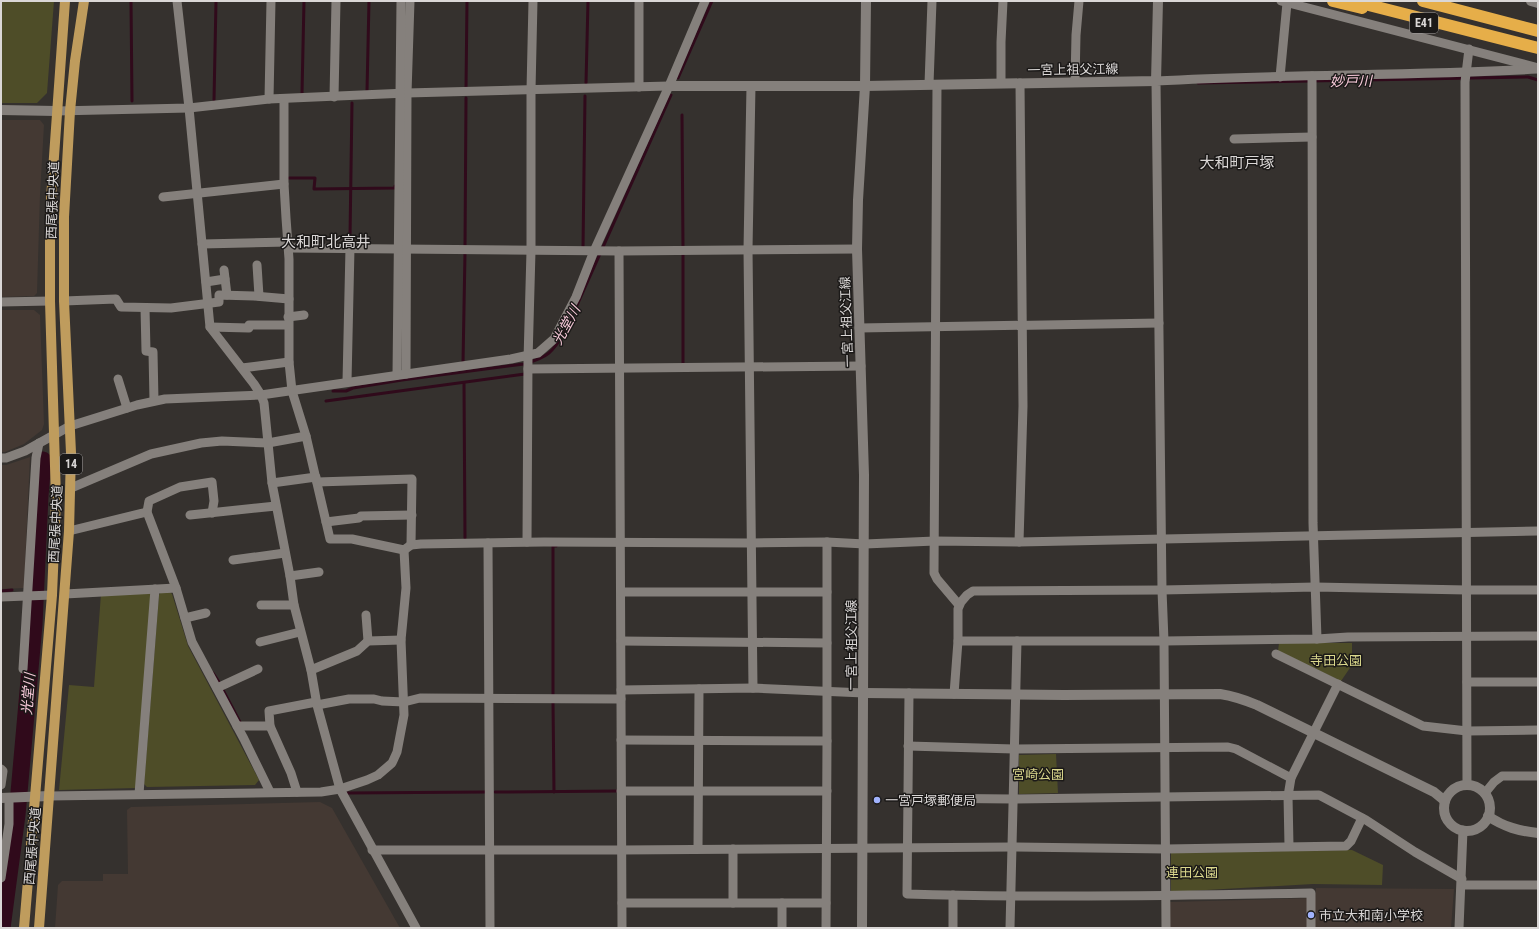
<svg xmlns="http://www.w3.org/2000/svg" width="1539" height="929" font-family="'Roboto Condensed','Noto Sans JP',sans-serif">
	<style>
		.built { fill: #443933 }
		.green { fill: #4e4d28 }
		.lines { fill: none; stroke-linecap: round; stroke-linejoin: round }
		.stream { stroke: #300a1b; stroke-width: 3 }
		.river { stroke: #300a1b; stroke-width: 17 }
		.street { stroke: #85807c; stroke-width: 9 }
		.secondary { stroke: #85807c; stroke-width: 10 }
		.primary { stroke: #bf9c5d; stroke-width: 10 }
		.highway { stroke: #e6ae49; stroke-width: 12 }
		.poi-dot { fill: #a1b3fd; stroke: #1b1918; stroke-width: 1.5 }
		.labels { text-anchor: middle; stroke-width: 3; stroke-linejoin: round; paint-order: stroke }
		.shield { fill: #1b1918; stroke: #a19e9d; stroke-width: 1 }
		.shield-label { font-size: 12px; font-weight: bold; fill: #dad7d6 }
		.street-label { font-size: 13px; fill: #dad7d6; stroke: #1b1918 }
		.park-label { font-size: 13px; fill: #dad78c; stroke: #1b1918 }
		.poi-label { font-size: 13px; fill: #dad7d6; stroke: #1b1918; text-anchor: start }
		.water-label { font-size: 14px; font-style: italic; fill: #f9cada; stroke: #1b1918 }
		.quarter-label { font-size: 15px; fill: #dad7d6; stroke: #1b1918 }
	</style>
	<rect width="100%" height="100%" fill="#35312e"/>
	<g class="built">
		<polygon points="1,120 40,120 44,125 40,195 37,293 34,296 1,297"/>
		<polygon points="1,310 34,310 40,315 44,424 42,430 24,444 5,452 1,452"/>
		<polygon points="30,457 24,588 1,589 1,465 6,465"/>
		<polygon points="320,802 332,808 400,928 55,928 58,885 62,881 103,881 103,874 128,874 127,810 131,807"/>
		<polygon points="1316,888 1454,889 1451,928 1170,928 1170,902 1315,898"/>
	</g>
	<g class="green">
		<polygon points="1,1 54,1 47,93 37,103 1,103"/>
		<polygon points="151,592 136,788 59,790 69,685 94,687 101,594"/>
		<polygon points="161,592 170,592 172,594 188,646 259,780 255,785 147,787 144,784 159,595"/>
		<polygon points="1279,643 1352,643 1352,665 1341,681 1278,651"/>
		<polygon points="1056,754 1058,793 1019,794 1019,755"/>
		<polygon points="1352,850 1383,865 1382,885 1313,884 1171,892 1171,853"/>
	</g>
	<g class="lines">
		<g class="stream">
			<polyline points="131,1 132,101"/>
			<polyline points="678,78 712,1"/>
			<polyline points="586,83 588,1"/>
			<polyline points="1198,83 1528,77 1538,80"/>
			<polyline points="466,88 467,1"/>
			<polyline points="367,91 369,1"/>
			<polyline points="302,93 304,1"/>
			<polyline points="214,100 216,1"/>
			<polyline points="682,115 683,248"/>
			<polyline points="289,178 315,178 314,189 395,188 395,186"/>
			<polyline points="350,237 352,103"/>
			<polyline points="465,247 466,98"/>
			<polyline points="583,248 585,96"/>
			<polyline points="683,254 683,363"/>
			<polyline points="463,363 465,253"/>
			<polyline points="464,383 465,538"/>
			<path d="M 333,391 L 346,391 L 353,388 L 402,380 L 524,364 C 548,357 552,353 565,332 L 671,95"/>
			<polyline points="326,401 525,374"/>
			<polyline points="1,591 12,590"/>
			<polyline points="213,673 219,682"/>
			<polyline points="223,690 241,724"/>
			<polyline points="553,696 553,546 556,546"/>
			<polyline points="553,702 554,792"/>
			<polyline points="495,792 618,791"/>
			<polyline points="347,793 486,792"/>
		</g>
		<polyline class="river" points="2,928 17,815 34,624 40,496 43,460"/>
		<g class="street">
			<polyline points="177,1 189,108 210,327 254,384 261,395 264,403 272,483 290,576 294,605 311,670 317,705 340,789 416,928"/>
			<polyline points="1281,1 1535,67"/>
			<polyline points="1312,76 1313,523 1317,639"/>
			<polyline points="1280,77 1287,3"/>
			<polyline points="1075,82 1076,35 1079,1"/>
			<polyline points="1001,83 1001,42 1003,1"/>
			<polyline points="929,84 932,1"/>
			<polyline points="937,85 934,573 937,579 959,605"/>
			<polyline points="751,86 748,249 753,688"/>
			<polyline points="639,87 639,1"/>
			<polyline points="334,97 336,1"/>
			<polyline points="269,99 271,1"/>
			<polyline points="284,99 284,184 286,218 289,259 289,362 292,391 306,436 330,539 352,539 404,550 411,545 421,544 544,542 751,543 827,542 865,544 935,541 1019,542 1538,531"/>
			<polyline points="56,111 189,108 269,99 407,93 669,86"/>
			<polyline points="1234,139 1312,137"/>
			<polyline points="163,197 284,184"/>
			<polyline points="202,244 288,242"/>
			<polyline points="289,248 619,251 857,249"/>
			<polyline points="619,251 622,928"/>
			<polyline points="257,265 259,296"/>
			<polyline points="224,270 227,295"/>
			<polyline points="206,282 225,279"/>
			<polyline points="64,301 116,299 121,307 171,308 219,302 219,295 254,296 289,299"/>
			<polyline points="1,302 50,301"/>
			<polyline points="145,308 146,351 153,352 154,401"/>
			<polyline points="288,317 304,315"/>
			<polyline points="210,327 249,328 249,325 288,325"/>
			<polyline points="859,328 1159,323"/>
			<polyline points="242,368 289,362"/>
			<polyline points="528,369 861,366"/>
			<polyline points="406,374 407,93 410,1"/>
			<polyline points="397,375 401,1"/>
			<polyline points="118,379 127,408"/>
			<polyline points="347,382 350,248"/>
			<polyline points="1,458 6,458 25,451 70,426 137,405 165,399 261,395 511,359 538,353 554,339 576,297 594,251 669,86 705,1"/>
			<polyline points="317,482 412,479 411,545"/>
			<polyline points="272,483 316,477"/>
			<polyline points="71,488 151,454 201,443 222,441 268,443 306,436"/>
			<polyline points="212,513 214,501 212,482 180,487 149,501 147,512 176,588 192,642 244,739 270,792"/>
			<polyline points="190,515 276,506"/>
			<polyline points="326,522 359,518 361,516 412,515"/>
			<polyline points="69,531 147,512"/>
			<polyline points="527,542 528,360 531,251 531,90 533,1"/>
			<polyline points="1019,542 1023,406 1020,83"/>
			<polyline points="488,543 490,928"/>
			<polyline points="233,560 285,553"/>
			<polyline points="290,576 319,572"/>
			<polyline points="621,592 827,592"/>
			<polyline points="65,594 176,588"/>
			<polyline points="1,597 52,595"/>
			<polyline points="261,605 294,605"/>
			<polyline points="366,615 368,641"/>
			<polyline points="185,618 206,613"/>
			<polyline points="621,641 827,643"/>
			<polyline points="958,641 1164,641 1317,639 1348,637 1538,636"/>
			<polyline points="260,642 300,632"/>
			<polyline points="1276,654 1423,726 1467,731 1538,730"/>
			<polyline points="23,669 36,458 39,443"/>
			<polyline points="311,670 357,651 368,641 401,640"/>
			<polyline points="1467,682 1538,682"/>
			<polyline points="217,688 258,669"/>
			<polyline points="621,690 753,688 864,693"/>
			<path d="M 909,693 L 907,894 C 1042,898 1176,896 1311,893 L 1311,928"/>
			<polyline points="954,694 958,641 958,609 961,602 967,595 973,591 1162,590 1315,587 1467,590 1538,590"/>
			<polyline points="317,705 349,699 374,699 382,701 404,702 420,698 621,699"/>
			<polyline points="237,726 270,726"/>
			<polyline points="621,740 827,741"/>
			<polyline points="908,746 1014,749 1228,747 1236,749 1291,778"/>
			<polyline points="1,769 3,771 1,785"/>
			<polyline points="1467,785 1465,82 1469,49"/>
			<polyline points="621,791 827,791"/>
			<polyline points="297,792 291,773 270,726 269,711 316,702"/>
			<polyline points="1485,793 1494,782 1502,776 1538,776"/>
			<polyline points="139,794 155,589"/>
			<polyline points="49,796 321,792 340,789 367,780 378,775 392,763 397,752 404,715 401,640 406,588 404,550"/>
			<polyline points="908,798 1013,799 1319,795 1366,820 1415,852 1462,879"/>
			<polyline points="1289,846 1288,796 1291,778 1338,684"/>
			<polyline points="698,849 699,689"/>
			<polyline points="372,850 622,850 1012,847 1166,849 1346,846 1351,841 1362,818"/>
			<polyline points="1,878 9,824 9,798"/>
			<polyline points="1462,885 1538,885"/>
			<polyline points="622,903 826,903"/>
			<polyline points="733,903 733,849"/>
			<polyline points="782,928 782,903"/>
			<polyline points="826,928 827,741 827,542"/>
			<polyline points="953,928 953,895"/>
			<polyline points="1010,928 1017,641"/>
			<path d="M 1166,928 L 1164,641 L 1162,590 L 1156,81 C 1283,74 1411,76 1538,69"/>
			<polyline points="1459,928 1463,830"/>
		</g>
		<g class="secondary">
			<polyline points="1531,1 1538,3"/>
			<polyline points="669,86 865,86 1156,81 1158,1"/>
			<polyline points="1,110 56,111"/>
			<path d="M 864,693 L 1064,695 L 1220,694 C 1233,696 1245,700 1257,705 L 1434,792 L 1445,801"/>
			<circle cx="1467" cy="808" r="23"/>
			<polyline points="1,798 49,796"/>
			<path d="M 1488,816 C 1504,827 1519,831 1538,833"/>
			<polyline points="862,928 864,475 857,249 858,200 865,86 866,1"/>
		</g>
		<g class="primary">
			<polyline points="24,928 52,595 56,499 50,301 50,213 65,1"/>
			<polyline points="39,928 69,531 71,453 64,301 64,217 70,111 75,61 84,1"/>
		</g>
		<g class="highway">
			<polyline points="1333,1 1362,8"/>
			<polyline points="1353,1 1538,48"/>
			<polyline points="1423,1 1538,31"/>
		</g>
	</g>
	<g class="poi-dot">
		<circle cx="877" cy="800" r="4"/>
		<circle cx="1311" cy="915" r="4"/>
	</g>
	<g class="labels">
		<g class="shield">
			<rect x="1410" y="13" width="28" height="20" rx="3"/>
			<rect x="60" y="454" width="22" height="20" rx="3"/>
		</g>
		<g class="shield-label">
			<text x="1424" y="27">E41</text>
			<text x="71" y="468">14</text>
		</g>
		<g class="street-label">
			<text transform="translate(1073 69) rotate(-1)" y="5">一宮上祖父江線</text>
			<text transform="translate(52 200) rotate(-88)" y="5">西尾張中央道</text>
			<text transform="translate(846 322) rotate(-92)" y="5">一宮上祖父江線</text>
			<text transform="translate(55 524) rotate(-87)" y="5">西尾張中央道</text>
			<text transform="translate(851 645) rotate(-90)" y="5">一宮上祖父江線</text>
			<text transform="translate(32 846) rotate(-85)" y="5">西尾張中央道</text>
		</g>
		<g class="park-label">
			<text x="1336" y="665">寺田公園</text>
			<text x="1038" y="779">宮崎公園</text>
			<text x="1192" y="877">連田公園</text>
		</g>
		<g class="poi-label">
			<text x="885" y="805">一宮戸塚郵便局</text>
			<text x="1319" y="920">市立大和南小学校</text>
		</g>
		<g class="water-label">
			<text transform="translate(1351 81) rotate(-1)" y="5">妙戸川</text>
			<text transform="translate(566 325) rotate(-61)" y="5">光堂川</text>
			<text transform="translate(28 694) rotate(-85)" y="5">光堂川</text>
		</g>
		<g class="quarter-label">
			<text x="1237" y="168">大和町戸塚</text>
			<text x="326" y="247">大和町北高井</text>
		</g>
	</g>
	<rect width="1539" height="929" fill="none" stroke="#dad7d6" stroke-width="4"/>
</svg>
